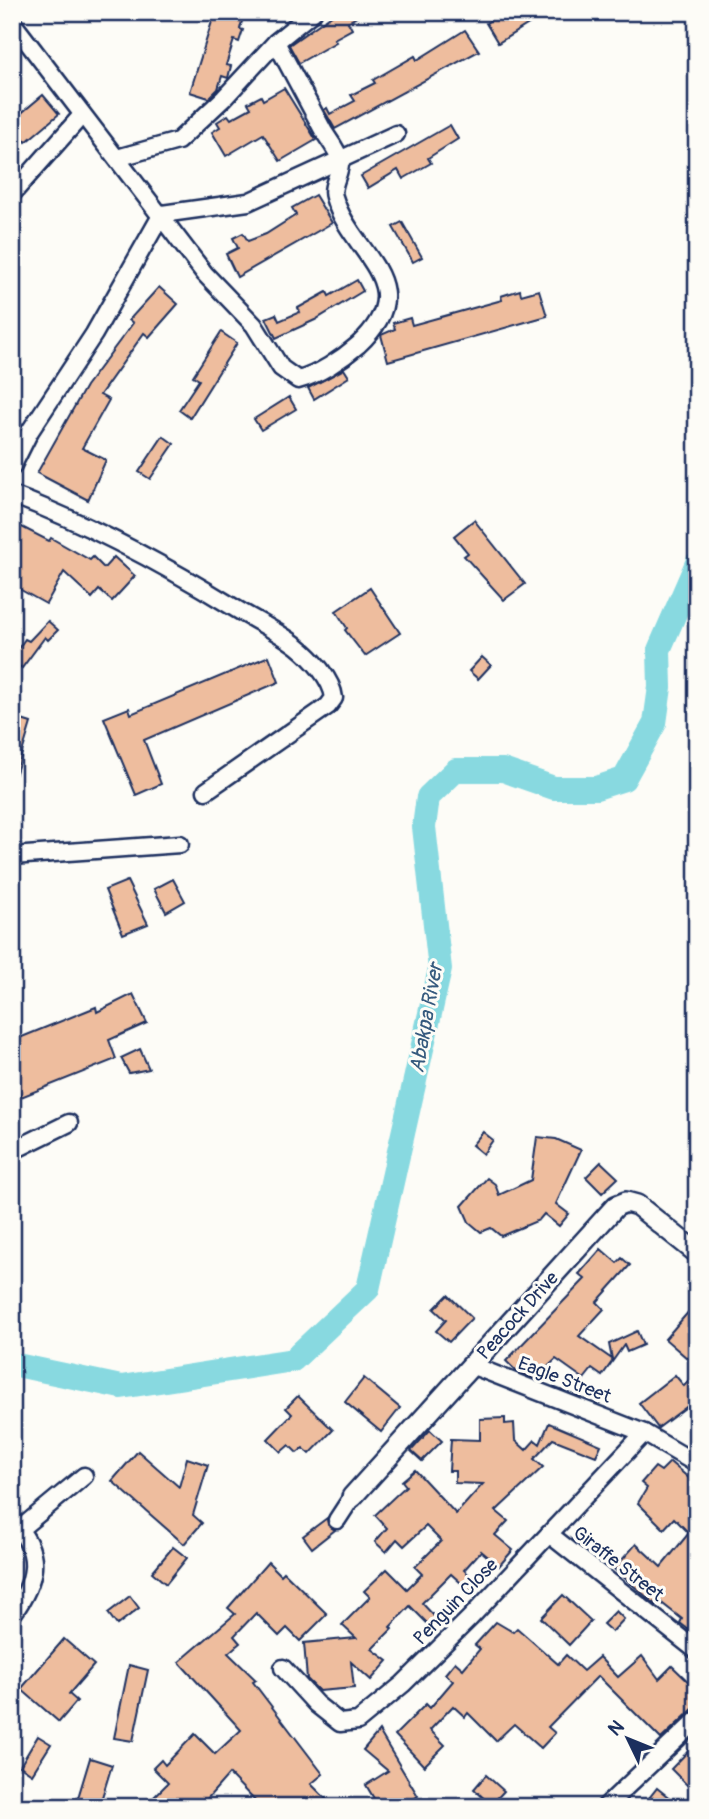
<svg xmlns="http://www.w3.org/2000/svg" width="709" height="1819" font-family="Pangolin,sans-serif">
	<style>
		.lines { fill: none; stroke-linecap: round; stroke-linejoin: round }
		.river { stroke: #88d9e0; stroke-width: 24 }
		.building { fill: #eebd9e; stroke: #1b2f5e; stroke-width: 2 }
		.minor-casing { stroke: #1b2f5e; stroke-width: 21 }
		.tertiary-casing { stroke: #1b2f5e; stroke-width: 24 }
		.minor { stroke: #fdfcf7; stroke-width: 16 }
		.tertiary { stroke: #fdfcf7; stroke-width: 19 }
		.labels { text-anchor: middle; stroke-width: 6; stroke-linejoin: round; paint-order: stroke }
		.street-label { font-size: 19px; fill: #1b2f5e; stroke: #fdfcf7 }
		.water-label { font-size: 21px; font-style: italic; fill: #365a7e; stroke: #fdfcf7 }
	</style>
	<rect width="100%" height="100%" fill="#fdfcf7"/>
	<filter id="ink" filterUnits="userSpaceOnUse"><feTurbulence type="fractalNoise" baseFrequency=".0143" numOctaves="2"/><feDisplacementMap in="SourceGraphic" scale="14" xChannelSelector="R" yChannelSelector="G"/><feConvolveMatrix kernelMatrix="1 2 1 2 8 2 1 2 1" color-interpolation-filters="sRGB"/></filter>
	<g filter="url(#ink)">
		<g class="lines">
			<polyline class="river" points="12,1364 121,1387 293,1360 368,1289 440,969 424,827 428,797 456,770 503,770 554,788 596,788 624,779 655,723 660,687 659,650 697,563"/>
		</g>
		<g class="building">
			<polygon points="215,12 243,17 240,29 243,30 239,42 234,40 226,65 231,66 228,78 222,76 218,89 209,98 190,92"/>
			<polygon points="336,12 365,12 348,22 352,29 334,39 336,42 299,63 289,45"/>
			<polygon points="503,12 530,12 535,20 498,43 486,23"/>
			<polygon points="465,30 479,51 335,129 324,110 327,108 330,114 355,101 351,95 375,83 373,80 415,56 417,60"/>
			<polygon points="284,88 316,140 280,161 263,134 226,156 212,132 220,127 217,122 228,115 231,119 251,108 248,103 261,96 263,100"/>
			<polygon points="43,95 59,114 26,142 12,121"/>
			<polygon points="450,125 458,139 428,158 431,163 403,179 398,170 368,188 361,176"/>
			<polygon points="315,195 332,223 237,277 226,254 238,248 233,238 243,233 248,241 266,234 296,215 292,208"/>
			<polygon points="402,222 422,257 413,262 393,227"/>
			<polygon points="357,280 363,291 315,320 276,338 266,318 276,314 279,321 300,312 298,308 327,292 329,296"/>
			<polygon points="159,287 178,304 149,337 144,333 100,395 109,400 82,448 106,460 88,500 37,473 86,386 133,323 129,320"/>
			<polygon points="520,290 521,295 539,290 547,316 388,361 381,335 395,329 393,323 410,318 412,325 502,300 501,296"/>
			<polygon points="221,332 237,343 190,418 179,410 199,380 193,376"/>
			<polygon points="344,369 349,377 314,399 308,388"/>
			<polygon points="289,397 296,409 261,430 254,419"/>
			<polygon points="163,436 174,444 150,479 139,472"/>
			<polygon points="474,520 525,584 504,600 464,556 468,553 454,536"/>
			<polygon points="12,522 49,541 51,538 90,560 93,557 104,568 114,557 135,576 112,601 99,590 92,598 64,572 46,604 12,585"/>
			<polygon points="370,588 400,633 365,656 345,630 347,628 336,611"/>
			<polygon points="48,621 58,630 48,640 45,637 22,668 12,661 12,646 17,650 25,639 29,641"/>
			<polygon points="269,656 279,682 144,740 161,784 136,795 104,718 129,708 131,714"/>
			<polygon points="482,657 491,665 478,679 469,671"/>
			<polygon points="12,717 31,723 15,776 12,776"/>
			<polygon points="173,879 185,901 166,912 154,889"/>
			<polygon points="127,881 148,924 123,934 105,890"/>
			<polygon points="133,994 147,1023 109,1040 116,1059 21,1097 12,1076 12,1041 96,1007 97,1012"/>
			<polygon points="140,1049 149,1069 129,1073 121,1058"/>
			<polygon points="483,1132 493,1140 483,1154 472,1145"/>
			<polygon points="537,1137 556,1139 581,1150 556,1204 569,1214 559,1226 544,1214 539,1220 501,1236 491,1228 481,1232 469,1222 462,1206 487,1178 495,1184 499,1195 531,1180"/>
			<polygon points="601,1162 618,1178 602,1193 586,1177"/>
			<polygon points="601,1249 617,1263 622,1258 630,1265 597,1302 604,1309 579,1336 612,1359 609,1344 637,1331 643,1345 627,1352 624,1345 602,1376 592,1369 584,1379 556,1359 535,1379 516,1371 506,1361 585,1279 579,1274"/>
			<polygon points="448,1295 472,1318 449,1342 436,1331 446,1320 434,1309"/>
			<polygon points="697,1302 697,1347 687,1358 665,1339"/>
			<polygon points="697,1372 697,1399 658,1428 639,1403 675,1375 684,1386"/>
			<polygon points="364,1378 400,1408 381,1432 345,1402"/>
			<polygon points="298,1396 333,1430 310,1454 303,1448 297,1453 289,1445 281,1452 268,1439 292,1414 286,1408"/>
			<polygon points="505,1418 505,1424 514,1423 515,1440 526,1450 535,1440 540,1444 549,1423 601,1445 596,1456 553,1439 534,1459 543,1467 496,1511 508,1521 495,1535 513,1550 499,1566 481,1551 464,1570 478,1583 470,1591 451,1574 422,1603 436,1618 429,1625 410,1606 390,1627 392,1629 372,1649 388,1661 371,1680 351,1662 354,1688 319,1691 307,1679 304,1643 356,1638 342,1625 370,1597 364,1591 387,1569 407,1589 422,1574 415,1567 441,1541 426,1526 404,1546 397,1539 386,1552 375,1542 387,1528 375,1515 406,1486 402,1481 415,1470 456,1514 483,1484 455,1483 455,1471 449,1471 451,1439 480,1440 480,1419"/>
			<polygon points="430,1430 442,1441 422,1461 411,1451"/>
			<polygon points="138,1451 179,1487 187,1458 208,1465 193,1515 202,1523 184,1544 112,1481"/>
			<polygon points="670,1462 697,1485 697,1619 689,1630 680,1623 682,1619 659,1601 656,1605 614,1569 636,1544 661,1567 689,1533 674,1518 664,1529 638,1503 647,1488 641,1483 655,1467 661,1471"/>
			<polygon points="327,1518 328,1525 335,1530 312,1548 303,1536"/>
			<polygon points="173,1547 187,1558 166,1584 152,1572"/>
			<polygon points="268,1562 281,1575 284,1572 327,1614 300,1641 287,1628 279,1636 256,1613 234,1636 240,1643 228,1653 256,1680 253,1682 323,1774 311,1784 334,1807 261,1807 229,1774 207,1799 215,1807 144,1807 168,1783 153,1768 161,1760 165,1765 195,1734 215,1754 241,1730 179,1662 235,1614 228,1608"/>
			<polygon points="563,1595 591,1621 569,1645 541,1618"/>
			<polygon points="130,1596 139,1608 117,1625 108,1613"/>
			<polygon points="616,1611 624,1619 612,1632 603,1624"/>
			<polygon points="496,1622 513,1632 517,1628 558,1664 566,1655 583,1671 599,1657 618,1677 642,1656 659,1679 672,1666 697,1690 697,1705 661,1739 598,1676 548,1727 555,1733 541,1748 514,1724 496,1741 468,1713 465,1717 453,1706 430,1730 445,1745 424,1766 395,1735 426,1704 430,1708 453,1681 445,1674 455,1662 463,1669 480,1649 475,1645"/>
			<polygon points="64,1639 94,1665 69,1694 77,1701 59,1722 21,1689"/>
			<polygon points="129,1665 148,1670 133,1741 114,1738"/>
			<polygon points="379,1731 418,1796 401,1807 379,1807 366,1785 388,1771 363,1750"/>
			<polygon points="38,1736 51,1744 32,1774 20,1766"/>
			<polygon points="697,1742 697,1782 690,1788 671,1769"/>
			<polygon points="90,1758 112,1765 99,1807 77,1801"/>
			<polygon points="486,1775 504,1791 491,1805 474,1789"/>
			<polygon points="657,1788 681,1807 642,1807"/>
		</g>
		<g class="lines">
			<g class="minor-casing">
				<g id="minor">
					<path d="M 12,22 L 205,274 L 254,325 L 281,368 L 298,380 C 318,375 342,359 358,345 C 424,284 351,255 334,197 C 330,185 342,172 340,160 C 338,151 329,140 324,132 C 308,102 292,72 276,42"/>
					<polyline points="117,158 178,141 224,98 276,42 313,12"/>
					<polyline points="12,194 82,115"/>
					<polyline points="162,214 248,202 396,134"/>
					<polyline points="12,467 30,431 94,334 162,214"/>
					<path d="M 12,495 C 89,524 163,564 233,607 C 254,620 278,631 297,646 C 312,658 332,679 334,698 L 328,706 L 206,791"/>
					<polyline points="12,856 180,844"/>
					<polyline points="12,1151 69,1123"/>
					<polyline points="471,1365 644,1433 697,1464"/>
					<polyline points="337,1520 352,1497"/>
					<path d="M 12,1522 C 45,1553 35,1583 12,1615"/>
					<polyline points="20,1529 84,1476"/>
					<polyline points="549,1534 697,1651"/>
					<polyline points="283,1668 316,1704 340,1723 358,1721 403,1684 470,1618 644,1433"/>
					<polyline points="605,1807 697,1720"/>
				</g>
			</g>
			<g class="tertiary-casing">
				<polyline id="tertiary" points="352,1497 616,1206 626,1202 637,1205 697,1253"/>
			</g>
			<use href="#minor" class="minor"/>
			<use href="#tertiary" class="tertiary"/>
		</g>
	</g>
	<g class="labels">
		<g class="street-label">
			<text transform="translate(517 1315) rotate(-48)" y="7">Peacock Drive</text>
			<text transform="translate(565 1379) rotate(21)" y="7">Eagle Street</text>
			<text transform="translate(619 1563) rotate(38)" y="7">Giraffe Street</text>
			<text transform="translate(455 1601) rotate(-46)" y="7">Penguin Close</text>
		</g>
		<g class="water-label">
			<text transform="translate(426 1018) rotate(-80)" y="7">Abakpa River</text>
		</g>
	</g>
	<rect width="709" height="1819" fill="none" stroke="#fdfcf7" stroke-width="42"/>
	<rect x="21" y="21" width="667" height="1777" fill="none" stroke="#1b2f5e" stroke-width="2.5" filter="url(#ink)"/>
	<g transform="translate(628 1739) rotate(313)" stroke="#fdfcf7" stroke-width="5" paint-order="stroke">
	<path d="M0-5L12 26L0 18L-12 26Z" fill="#1b2f5e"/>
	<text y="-10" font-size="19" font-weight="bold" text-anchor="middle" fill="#1b2f5e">N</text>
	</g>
</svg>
